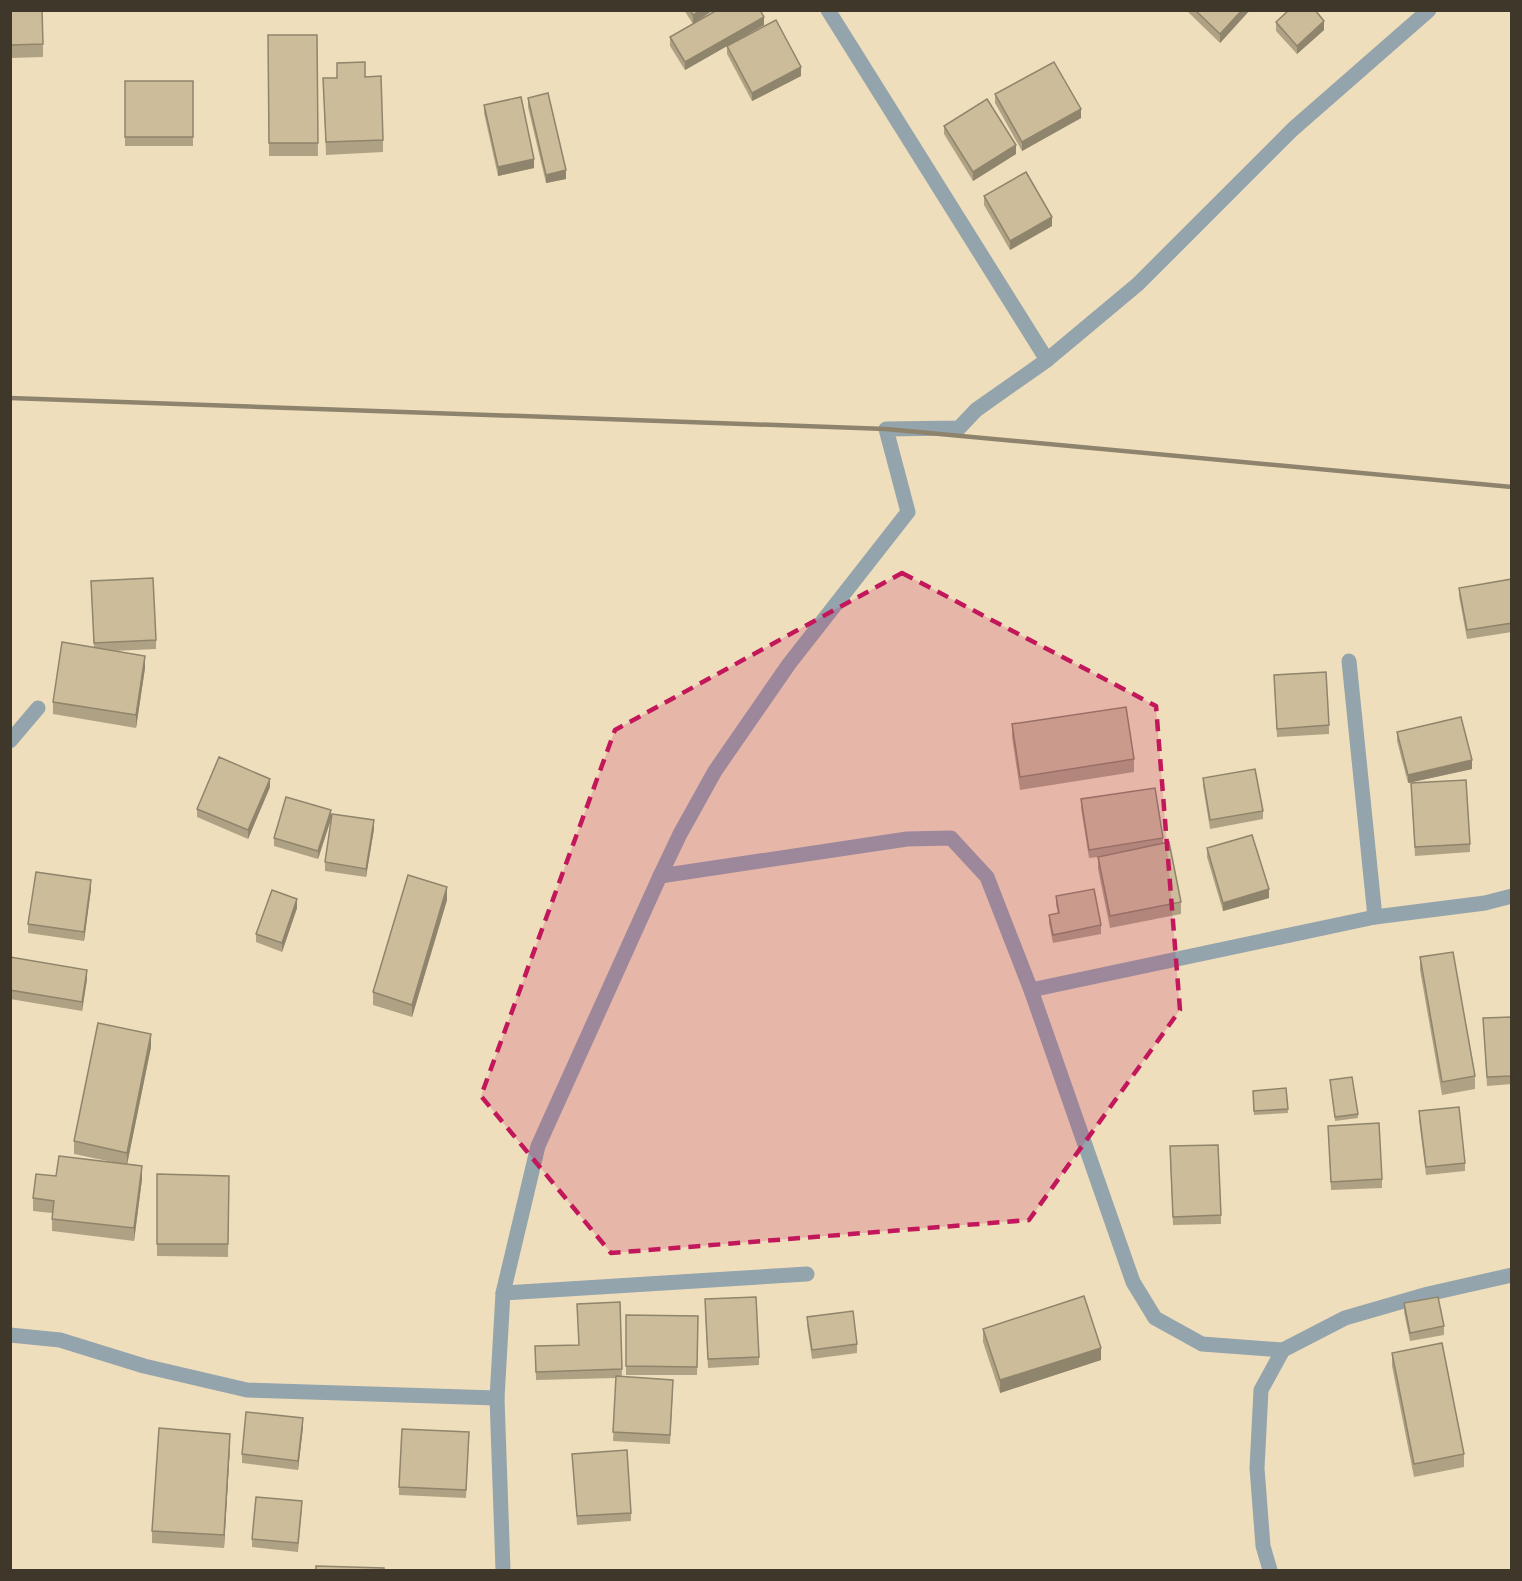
<svg xmlns="http://www.w3.org/2000/svg" width="1522" height="1581" font-family="Poppins,sans-serif">
	<style>
		.lines { fill: none; stroke-linecap: round; stroke-linejoin: round }
		.minor { stroke: #94a4ac; stroke-width: 15 }
		.rail { stroke: #8e836c; stroke-width: 4.5 }
		.wall { fill: #afa284 }
		.shaded-wall { fill: #8f846c }
		.building { fill: #ccbc9a; stroke: #8f846c; stroke-width: 1.5 }
		.marked { fill: #c2185b; fill-opacity: 0.2; stroke: #c2185b; stroke-width: 4.5; stroke-dasharray: 12 8; stroke-linejoin: round }
	</style>
	<rect width="100%" height="100%" fill="#efdebc"/>
	<g class="lines">
		<g class="minor">
			<polyline points="828,10 1047,360"/>
			<polyline points="1349,661 1375,917"/>
			<polyline points="10,741 38,708"/>
			<polyline points="660,876 907,839 951,838 987,877 1031,990 1133,1282 1155,1318 1202,1344 1283,1350"/>
			<polyline points="1031,990 1375,917 1485,903 1512,896"/>
			<polyline points="503,1293 807,1274"/>
			<polyline points="10,1335 60,1340 144,1366 247,1390 497,1398"/>
			<polyline points="503,1570 497,1398 503,1293 538,1146 660,876 680,834 715,771 789,664 908,512 886,429 959,428 976,410 1047,360 1138,284 1293,129 1429,10"/>
			<polyline points="1270,1570 1263,1546 1257,1468 1261,1390 1283,1350 1345,1318 1428,1294 1512,1275"/>
		</g>
		<polyline class="rail" points="10,398 886,429 1512,487"/>
	</g>
	<g class="wall">
		<polygon points="10,10 43,44 43,57 10,58"/>
		<polygon points="684,10 713,10 693,24"/>
		<polygon points="1186,10 1250,10 1220,43"/>
		<polygon points="1276,22 1324,30 1297,54 1276,31"/>
		<polygon points="764,25 743,37 801,76 752,101 727,54 727,46 685,70 670,46 670,37"/>
		<polygon points="268,35 317,35 318,156 269,156"/>
		<polygon points="337,63 365,77 383,140 383,152 326,155 323,78 337,78"/>
		<rect x="125" y="81" width="68" height="65"/>
		<polygon points="995,94 1081,118 1022,151 995,103"/>
		<polygon points="528,98 566,179 546,183 528,107"/>
		<polygon points="484,105 534,168 498,176 484,113"/>
		<polygon points="944,126 1016,154 973,181 944,134"/>
		<polygon points="984,196 1052,226 1010,250 984,205"/>
		<polygon points="1512,579 1512,632 1467,639 1459,596 1459,588"/>
		<polygon points="91,581 156,640 156,649 113,651 145,668 136,728 53,714 53,702 94,648"/>
		<polygon points="1274,675 1329,725 1329,734 1277,737"/>
		<polygon points="1012,724 1134,759 1134,772 1020,790 1012,737"/>
		<polygon points="1397,732 1472,769 1408,783 1397,741"/>
		<polygon points="1203,778 1263,811 1263,819 1210,829 1203,786"/>
		<polygon points="1411,783 1470,844 1470,852 1415,856"/>
		<polygon points="270,787 248,839 197,817 197,809"/>
		<polygon points="1081,799 1163,838 1163,843 1181,902 1181,914 1110,928 1098,869 1098,857 1089,858 1081,808"/>
		<polygon points="331,819 318,859 274,846 274,838"/>
		<polygon points="374,829 366,877 325,871 325,862"/>
		<polygon points="1207,848 1269,898 1223,911 1207,857"/>
		<polygon points="91,889 84,941 28,933 28,924"/>
		<polygon points="1056,896 1101,925 1101,934 1053,943 1049,923 1049,915 1058,913 1056,905"/>
		<polygon points="447,900 412,1017 373,1005 373,992"/>
		<polygon points="297,908 282,952 256,942 256,934"/>
		<polygon points="10,957 87,979 82,1011 10,999"/>
		<polygon points="1420,957 1475,1076 1475,1089 1442,1095 1420,970"/>
		<polygon points="1512,1017 1512,1084 1487,1086 1483,1018"/>
		<polygon points="151,1047 127,1164 142,1179 134,1241 52,1231 52,1213 33,1211 33,1198 56,1176 117,1163 74,1154 74,1141"/>
		<polygon points="1330,1080 1358,1114 1358,1118 1335,1121"/>
		<polygon points="1286,1088 1288,1113 1254,1115 1253,1095"/>
		<polygon points="1419,1111 1465,1163 1465,1171 1426,1175 1419,1120"/>
		<polygon points="1328,1126 1382,1179 1382,1188 1331,1190"/>
		<polygon points="1170,1155 1221,1215 1221,1224 1173,1225"/>
		<polygon points="157,1174 229,1176 228,1257 157,1256"/>
		<polygon points="620,1302 622,1377 673,1388 670,1444 613,1441 616,1378 536,1380 535,1346 579,1345"/>
		<polygon points="1404,1303 1444,1326 1444,1335 1410,1341 1404,1312"/>
		<polygon points="705,1308 759,1357 759,1365 708,1368"/>
		<polygon points="626,1315 698,1316 697,1375 626,1375"/>
		<polygon points="807,1317 857,1344 857,1353 812,1359 807,1325"/>
		<polygon points="983,1329 1101,1360 1000,1393 983,1342"/>
		<polygon points="1392,1353 1464,1454 1464,1467 1414,1477 1392,1366"/>
		<polygon points="303,1427 298,1470 242,1463 242,1454"/>
		<polygon points="469,1432 466,1498 399,1495 399,1487"/>
		<polygon points="230,1446 224,1548 152,1543 152,1531"/>
		<polygon points="572,1454 631,1513 631,1521 577,1525"/>
		<polygon points="302,1509 298,1552 252,1547 252,1539"/>
	</g>
	<g class="shaded-wall">
		<polygon points="700,10 713,10 693,24 693,15"/>
		<polygon points="1242,10 1250,10 1220,43 1220,34"/>
		<polygon points="764,17 764,25 685,70 685,62"/>
		<polygon points="1324,21 1324,30 1297,54 1297,46"/>
		<polygon points="801,67 801,76 752,101 752,93"/>
		<polygon points="1081,109 1081,118 1022,151 1022,142"/>
		<polygon points="1016,145 1016,154 973,181 973,172"/>
		<polygon points="534,159 534,168 498,176 498,167"/>
		<polygon points="566,170 566,179 546,183 546,175"/>
		<polygon points="1052,217 1052,226 1010,250 1010,241"/>
		<polygon points="145,656 145,668 136,728 136,715"/>
		<polygon points="1472,760 1472,769 1408,783 1408,775"/>
		<polygon points="270,779 270,787 248,839 248,830"/>
		<polygon points="331,810 331,819 318,859 318,851"/>
		<polygon points="374,820 374,829 366,877 366,869"/>
		<polygon points="91,880 91,889 84,941 84,932"/>
		<polygon points="447,887 447,900 412,1017 412,1005"/>
		<polygon points="1269,889 1269,898 1223,911 1223,903"/>
		<polygon points="297,899 297,908 282,952 282,943"/>
		<polygon points="87,970 87,979 82,1011 82,1002"/>
		<polygon points="151,1034 151,1047 127,1165 127,1153"/>
		<polygon points="142,1166 142,1179 134,1241 134,1228"/>
		<polygon points="1101,1348 1101,1360 1000,1393 1000,1380"/>
		<polygon points="303,1418 303,1427 298,1470 298,1461"/>
		<polygon points="230,1434 230,1446 224,1548 224,1535"/>
	</g>
	<g class="building">
		<polygon points="10,10 42,10 43,44 10,45"/>
		<polygon points="690,10 700,10 693,15"/>
		<polygon points="717,10 760,10 764,17 685,62 670,37"/>
		<polygon points="1195,10 1242,10 1220,34"/>
		<polygon points="1289,10 1315,10 1324,21 1297,46 1276,22"/>
		<polygon points="776,20 801,67 752,93 727,46"/>
		<polygon points="268,35 317,35 318,143 269,143"/>
		<polygon points="365,62 365,77 381,76 383,140 326,142 323,78 337,78 337,63"/>
		<polygon points="1054,62 1081,109 1022,142 995,94"/>
		<rect x="125" y="81" width="68" height="56"/>
		<polygon points="548,93 566,170 546,175 528,98"/>
		<polygon points="521,97 534,159 498,167 484,105"/>
		<polygon points="987,99 1016,145 973,172 944,126"/>
		<polygon points="1026,172 1052,217 1010,241 984,196"/>
		<polygon points="153,578 156,640 94,643 91,581"/>
		<polygon points="1512,579 1512,623 1467,630 1459,588"/>
		<polygon points="62,642 145,656 136,715 53,702"/>
		<polygon points="1326,672 1329,725 1277,729 1274,675"/>
		<polygon points="1126,707 1134,759 1020,777 1012,724"/>
		<polygon points="1461,717 1472,760 1408,775 1397,732"/>
		<polygon points="219,757 270,779 248,830 197,809"/>
		<polygon points="1255,769 1263,811 1210,820 1203,778"/>
		<polygon points="1466,780 1470,844 1415,847 1411,783"/>
		<polygon points="1155,788 1163,838 1089,850 1081,799"/>
		<polygon points="286,797 331,810 318,851 274,838"/>
		<polygon points="332,814 374,820 366,869 325,862"/>
		<polygon points="1252,835 1269,889 1223,903 1207,848"/>
		<polygon points="1169,842 1181,902 1110,916 1098,857"/>
		<polygon points="36,872 91,880 84,932 28,924"/>
		<polygon points="408,875 447,887 412,1005 373,992"/>
		<polygon points="1094,889 1101,925 1053,935 1049,915 1059,913 1056,896"/>
		<polygon points="272,890 297,899 282,943 256,934"/>
		<polygon points="1453,952 1475,1076 1442,1082 1420,957"/>
		<polygon points="10,957 87,970 82,1002 10,990"/>
		<polygon points="1512,1017 1512,1076 1487,1077 1483,1018"/>
		<polygon points="98,1023 151,1034 127,1153 74,1141"/>
		<polygon points="1352,1077 1358,1114 1335,1117 1330,1080"/>
		<polygon points="1286,1088 1288,1109 1254,1111 1253,1091"/>
		<polygon points="1459,1107 1465,1163 1426,1167 1419,1111"/>
		<polygon points="1379,1123 1382,1179 1331,1182 1328,1126"/>
		<polygon points="1218,1145 1221,1215 1173,1217 1170,1146"/>
		<polygon points="59,1156 142,1166 134,1228 52,1219 54,1201 33,1198 36,1174 56,1176"/>
		<polygon points="157,1174 229,1176 228,1244 157,1244"/>
		<polygon points="1084,1296 1101,1348 1000,1380 983,1329"/>
		<polygon points="756,1297 759,1357 708,1359 705,1299"/>
		<polygon points="1438,1297 1444,1326 1410,1333 1404,1303"/>
		<polygon points="620,1302 622,1369 536,1372 535,1346 579,1345 577,1304"/>
		<polygon points="853,1311 857,1344 812,1350 807,1317"/>
		<polygon points="626,1315 698,1316 697,1367 626,1366"/>
		<polygon points="1442,1343 1464,1454 1414,1464 1392,1353"/>
		<polygon points="616,1376 673,1380 670,1435 613,1432"/>
		<polygon points="246,1412 303,1418 298,1461 242,1454"/>
		<polygon points="159,1428 230,1434 224,1535 152,1531"/>
		<polygon points="402,1429 469,1432 466,1490 399,1487"/>
		<polygon points="627,1450 631,1513 577,1516 572,1454"/>
		<polygon points="256,1497 302,1501 298,1543 252,1539"/>
		<polygon points="316,1566 384,1568 384,1570 316,1570"/>
	</g>
	<path class="marked" d="M 902,573 L 1156,706 L 1180,1010 L 1029,1220 L 611,1253 L 481,1096 L 615,730 Z"/>
	<rect width="1522" height="1581" fill="none" stroke="#3e372a" stroke-width="24"/>
</svg>
